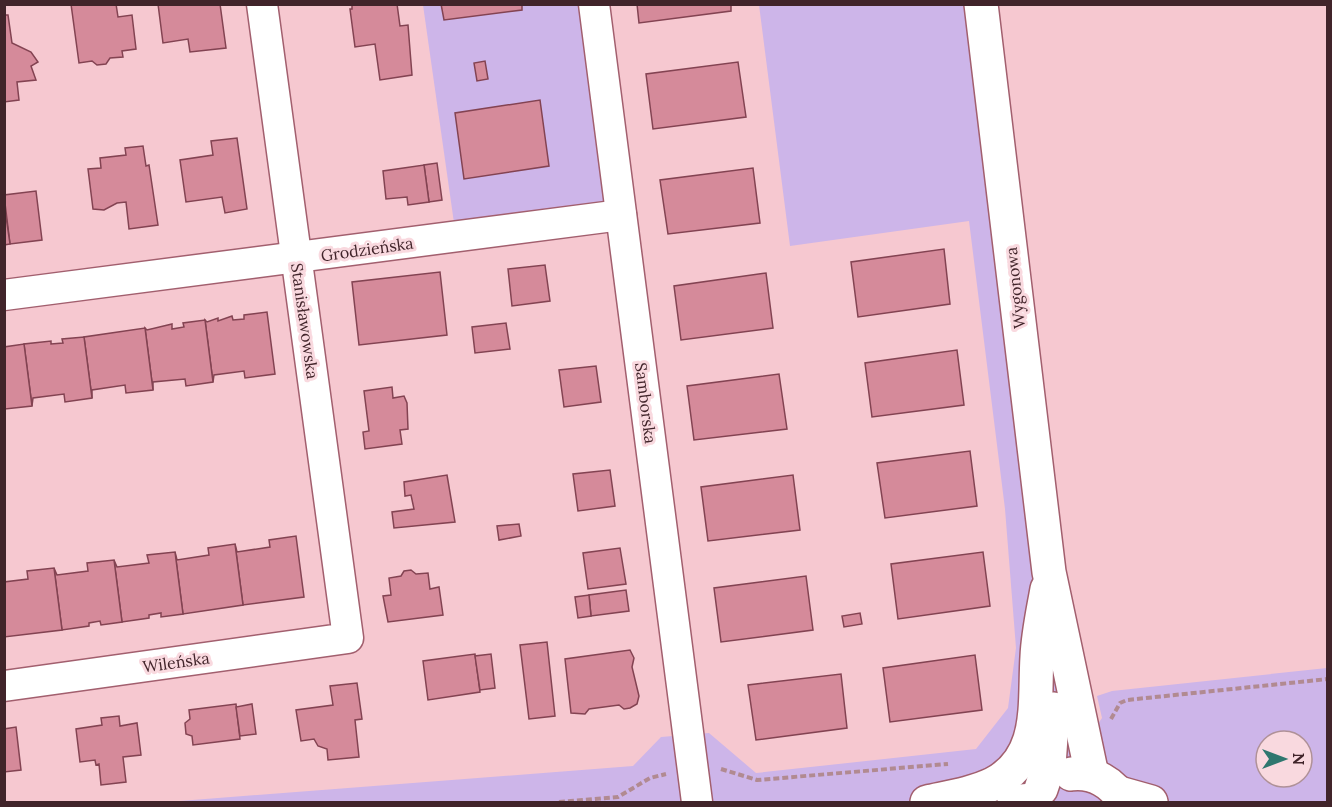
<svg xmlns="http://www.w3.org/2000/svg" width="1332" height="807" font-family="Lora,serif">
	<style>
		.green { fill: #cdb5e9; fill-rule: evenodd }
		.building { fill: #d58a9a; stroke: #834352; stroke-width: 1.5 }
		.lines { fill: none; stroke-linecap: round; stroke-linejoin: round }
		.minor-casing { stroke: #a25f6e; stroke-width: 33 }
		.tertiary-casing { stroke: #a25f6e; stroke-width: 36 }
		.path { stroke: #b18a91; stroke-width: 4; stroke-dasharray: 6 3; stroke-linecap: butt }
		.minor { stroke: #fff; stroke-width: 30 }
		.tertiary { stroke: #fff; stroke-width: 33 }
		.labels { text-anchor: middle; stroke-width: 6; stroke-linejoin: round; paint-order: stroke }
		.street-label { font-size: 16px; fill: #41242a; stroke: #f9d9df }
	</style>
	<rect width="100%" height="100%" fill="#f6c8d0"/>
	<g class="green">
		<polygon points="423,5 594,5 621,215 456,237"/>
		<path d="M 759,5 L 981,5 L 1085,742 L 1102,718 L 1097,696 L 1112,691 L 1327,668 L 1327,802 L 167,802 L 633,766 L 661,737 L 709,733 L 756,773 L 976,749 L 1008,708 L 1016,648 L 1005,509 L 969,221 L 790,246 ZM 1266,741 L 1302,741 L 1302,777 L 1266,777 Z"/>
	</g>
	<g class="building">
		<polygon points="71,4 116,4 118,17 132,15 136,49 122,51 123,57 110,58 106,64 97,65 92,61 79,63"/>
		<polygon points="158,4 220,4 226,48 190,52 188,39 163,43"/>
		<polygon points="352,4 397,4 400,26 408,25 412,75 380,80 375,44 355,47 350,9 352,9"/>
		<polygon points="441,4 522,4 522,10 444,20"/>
		<polygon points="637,4 731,4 731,11 639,23"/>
		<polygon points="4,15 8,15 12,43 31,52 38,62 31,66 36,80 17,82 19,100 4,102"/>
		<polygon points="485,61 488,79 477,81 474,63"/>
		<polygon points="738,62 746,117 653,129 646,74"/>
		<polygon points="540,100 549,166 464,179 455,113"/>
		<polygon points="237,138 247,209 225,213 222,197 186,202 180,160 213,155 211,141"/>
		<polygon points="143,146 146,166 149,165 158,225 129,229 126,202 117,203 104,210 93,209 88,169 101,168 100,158 126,155 125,148"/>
		<polygon points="437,163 442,200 429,202 424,165"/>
		<polygon points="424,165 429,202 408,205 407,197 386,199 383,171"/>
		<polygon points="753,168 760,223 668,234 660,180"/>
		<polygon points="36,191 42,240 10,244 4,195"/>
		<polygon points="4,203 10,244 4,245"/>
		<polygon points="944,249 950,304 858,317 851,262"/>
		<polygon points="545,265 550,301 512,306 508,269"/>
		<polygon points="440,272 447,335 359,345 352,282"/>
		<polygon points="766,273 773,328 681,340 674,286"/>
		<polygon points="267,312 275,374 245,378 244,371 214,375 213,382 205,320 207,322 218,318 218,321 232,316 233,320 244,319 244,315"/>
		<polygon points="205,320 213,382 186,386 185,379 153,382 153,390 145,328 147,330 172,324 172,329 184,327 183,323"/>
		<polygon points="506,323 510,349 475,353 472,327"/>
		<polygon points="145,328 153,390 126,393 125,385 92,390 92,398 84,337"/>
		<polygon points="84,337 92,398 65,402 64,394 33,398 32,406 24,344 51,341 51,344 63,343 62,339"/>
		<polygon points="24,344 32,406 5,409 4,347"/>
		<polygon points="957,350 964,405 872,417 865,363"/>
		<polygon points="596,366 601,402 564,407 559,370"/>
		<polygon points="779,374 787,429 694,440 687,386"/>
		<polygon points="392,387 393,398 404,396 407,403 408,429 400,430 402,444 365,449 363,432 369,431 364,391"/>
		<polygon points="970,451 977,506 885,518 877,463"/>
		<polygon points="610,470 615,506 578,511 573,474"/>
		<polygon points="447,475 455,522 394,528 392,512 414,509 411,495 405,496 404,482"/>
		<polygon points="793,475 800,530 708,541 701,487"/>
		<polygon points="519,524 521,536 499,540 497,526"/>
		<polygon points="296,536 304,597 243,605 235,544 237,552 270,547 269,540"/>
		<polygon points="235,544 243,605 183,614 175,552 177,560 209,555 208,548"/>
		<polygon points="620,548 626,584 588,589 583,553"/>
		<polygon points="175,552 183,614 161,617 161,613 149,615 149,618 122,622 114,560 117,567 149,563 147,555"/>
		<polygon points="983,552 990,606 898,619 891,564"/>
		<polygon points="114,560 122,622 101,625 100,621 89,623 89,626 62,630 54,568 57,575 88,571 87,563"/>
		<polygon points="54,568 62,630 4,637 4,582 28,579 27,571"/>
		<polygon points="411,570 416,574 428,573 430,589 439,587 443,615 388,622 383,596 391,595 389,578 401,576 404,571"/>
		<polygon points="806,576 813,630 721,642 714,588"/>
		<polygon points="626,590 629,611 591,616 589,595"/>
		<polygon points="589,595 591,616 578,618 575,597"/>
		<polygon points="860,613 862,624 844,627 842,616"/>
		<polygon points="547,642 555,716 529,719 520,645"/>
		<polygon points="630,650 634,658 632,667 639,696 637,704 630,708 624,709 619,705 589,709 585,714 571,713 565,659"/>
		<polygon points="475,654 480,692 428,700 423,661"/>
		<polygon points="491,654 495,688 480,690 475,656"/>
		<polygon points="975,655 982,710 890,722 883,668"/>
		<polygon points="841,674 847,728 756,740 748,685"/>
		<polygon points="357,683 362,719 355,720 359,757 328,760 327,749 318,746 314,739 301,741 296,710 333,705 330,686"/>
		<polygon points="236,704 240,739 193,745 192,736 186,734 185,723 190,719 189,710"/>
		<polygon points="252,704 256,734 240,736 236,707"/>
		<polygon points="119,716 120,726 137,723 141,755 123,757 126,782 101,785 99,764 96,765 95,760 80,762 76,729 102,725 101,718"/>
		<polygon points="16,727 21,770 4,772 4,729"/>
	</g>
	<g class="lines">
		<g class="minor-casing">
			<g id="minor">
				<polyline points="594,4 697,802"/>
				<polyline points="4,295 621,215"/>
				<polyline points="4,686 348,638 262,4"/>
			</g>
		</g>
		<g class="tertiary-casing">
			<g id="tertiary">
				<polyline points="981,4 1049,572 1092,775"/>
				<path d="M 1071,774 C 1093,771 1114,783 1123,802"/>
				<polyline points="1041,789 1049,765 1053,709"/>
				<polyline points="1119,793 1151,802"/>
				<path d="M 927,802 C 950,797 972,794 993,784 C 1043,758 1034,704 1037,657 C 1038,634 1043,612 1047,589"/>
				<polyline points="1014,802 1030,800"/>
			</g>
		</g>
		<g class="path">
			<polyline points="1111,719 1120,703 1127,700 1328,679"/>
			<polyline points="721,769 757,780 948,764"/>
			<polyline points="559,802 618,797 650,778 666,774"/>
		</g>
		<use href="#minor" class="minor"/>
		<use href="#tertiary" class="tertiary"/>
	</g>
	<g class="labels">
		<g class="street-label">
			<text transform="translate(367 249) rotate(-8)" y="6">Grodzieńska</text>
			<text transform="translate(1015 288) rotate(-96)" y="6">Wygonowa</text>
			<text transform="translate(305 321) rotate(82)" y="6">Stanisławowska</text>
			<text transform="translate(646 403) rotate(83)" y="6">Samborska</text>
			<text transform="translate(176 662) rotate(-8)" y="6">Wileńska</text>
		</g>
	</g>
	<rect width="1332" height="807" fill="none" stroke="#41242a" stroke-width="12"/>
	<g transform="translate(1284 759) rotate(90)"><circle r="28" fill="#f9d9df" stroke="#af9197" stroke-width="1.5"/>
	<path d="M0-4.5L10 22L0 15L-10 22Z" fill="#2f776f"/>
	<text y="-9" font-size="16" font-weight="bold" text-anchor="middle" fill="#41242a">N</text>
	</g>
</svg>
